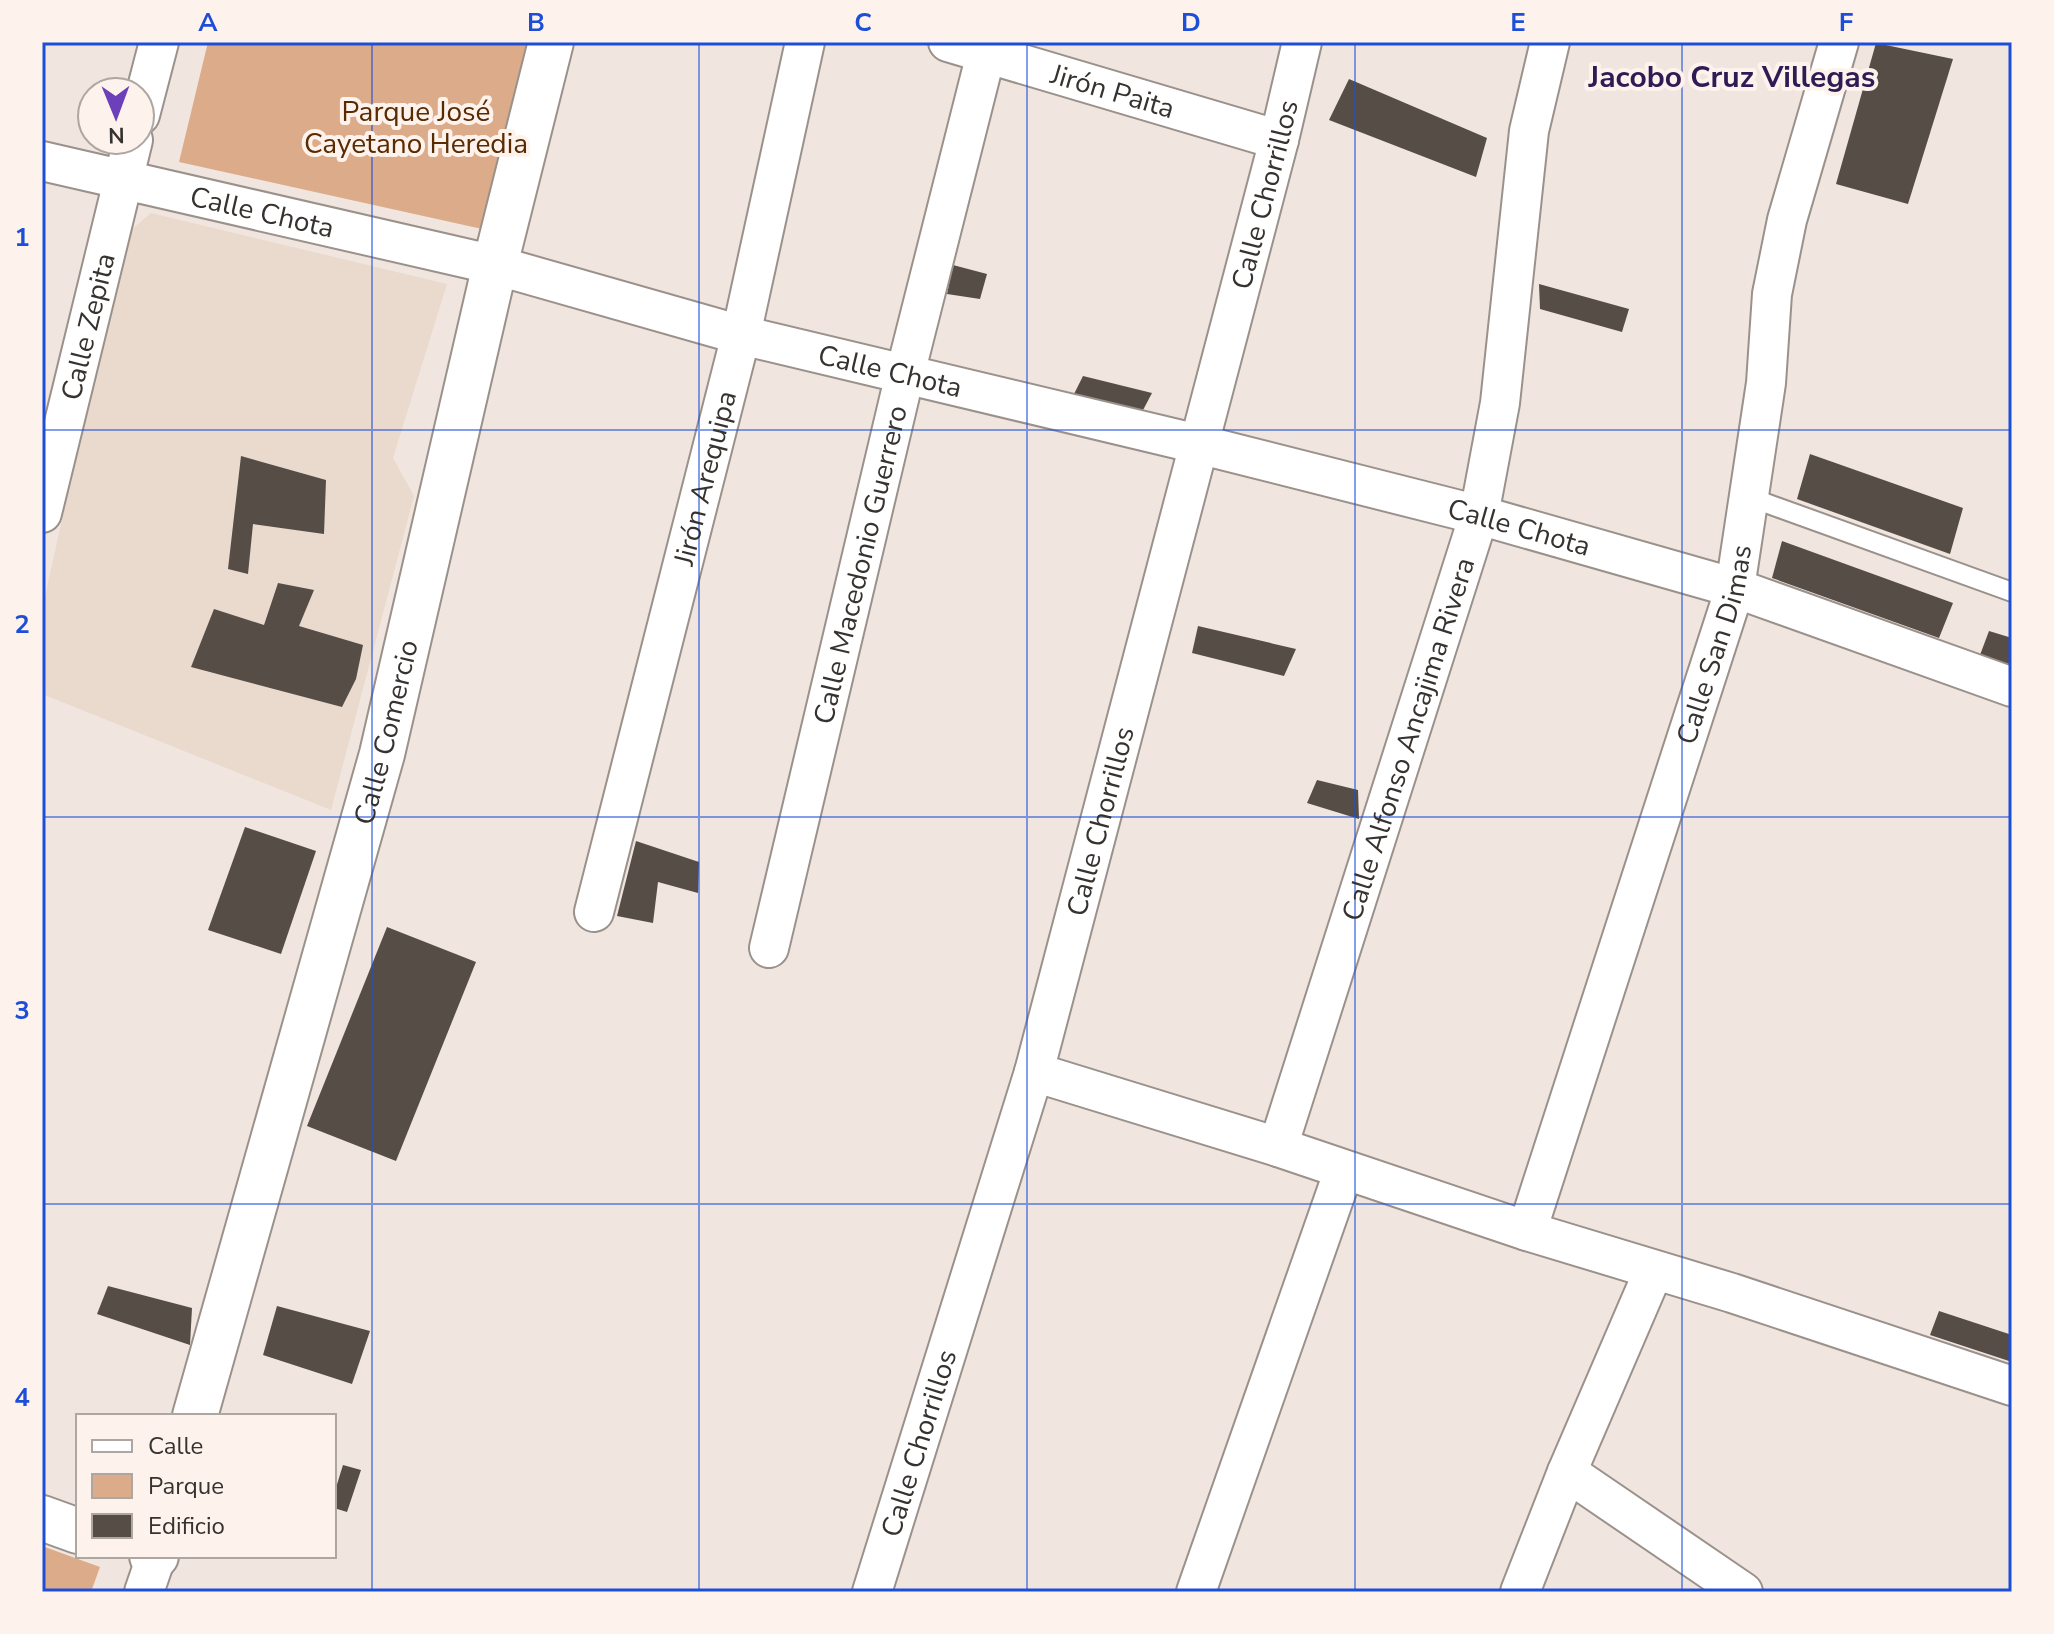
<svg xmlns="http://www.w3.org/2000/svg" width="2054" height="1634" font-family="'Nunito Sans',sans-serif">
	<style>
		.built { fill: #ead9cd }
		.green { fill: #dcac8a }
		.building { fill: #564d47 }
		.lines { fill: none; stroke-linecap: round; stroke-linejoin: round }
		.lane-casing { stroke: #9b918b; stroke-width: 22 }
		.street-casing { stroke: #9b918b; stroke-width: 42 }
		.secondary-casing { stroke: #9b918b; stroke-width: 48 }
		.lane { stroke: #fff; stroke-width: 18 }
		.street { stroke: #fff; stroke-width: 38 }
		.secondary { stroke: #fff; stroke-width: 44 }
		.grid { fill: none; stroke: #1d4ed8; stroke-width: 2; stroke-opacity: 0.55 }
		.labels { text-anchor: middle; stroke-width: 8; stroke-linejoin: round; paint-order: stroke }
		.street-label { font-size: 28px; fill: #363230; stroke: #fef3ec }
		.park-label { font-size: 28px; fill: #5a2a00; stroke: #fef3ec }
		.neighbourhood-label { font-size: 30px; font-weight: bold; fill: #301c55; stroke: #fef3ec }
		.neatline { fill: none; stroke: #1d4ed8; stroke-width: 3 }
		.grid-label { font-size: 26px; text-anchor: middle; font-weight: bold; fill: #1d4ed8 }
	</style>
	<rect width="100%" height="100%" fill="#f1e6df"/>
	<polygon class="built" points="151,213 447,284 393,458 414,496 331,810 42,694 42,610 125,235"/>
	<g class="green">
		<polygon points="208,42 528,42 482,229 179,162"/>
		<polygon points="42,1546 100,1567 91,1592 42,1592"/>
	</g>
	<g class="building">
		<polygon points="1876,43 1953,59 1908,204 1836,184"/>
		<polygon points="1349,79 1487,138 1476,177 1329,120"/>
		<polygon points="953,265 987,274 980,299 947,294"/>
		<polygon points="1539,284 1629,309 1622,332 1540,309"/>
		<polygon points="1083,376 1152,393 1142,412 1074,394"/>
		<polygon points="1810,454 1963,508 1950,554 1797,499"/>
		<polygon points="241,456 326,480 324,534 253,524 248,574 228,569"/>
		<polygon points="1782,541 1953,603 1939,638 1772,578"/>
		<polygon points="278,583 314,590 299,626 363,645 356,679 342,707 191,667 214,609 264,625"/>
		<polygon points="1198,626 1296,649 1284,676 1192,653"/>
		<polygon points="1989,631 2012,638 2012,667 1980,655"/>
		<polygon points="1317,780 1358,790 1359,819 1307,803"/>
		<polygon points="245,827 316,851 281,954 208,930"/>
		<polygon points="636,841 699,862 698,893 658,882 653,923 617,916"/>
		<polygon points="387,927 476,962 396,1161 307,1126"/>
		<polygon points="108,1286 192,1308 190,1345 97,1314"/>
		<polygon points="277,1306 370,1331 352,1384 263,1355"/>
		<polygon points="1939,1311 2012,1335 2012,1362 1930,1335"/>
		<polygon points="343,1465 361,1470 347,1512 334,1508 334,1494"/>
	</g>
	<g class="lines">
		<g class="lane-casing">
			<polyline id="lane" points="1749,497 2012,592"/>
		</g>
		<g class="street-casing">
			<g id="street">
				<path id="s1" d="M 948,42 L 1279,140"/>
				<polyline points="140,115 159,42"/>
				<path id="s2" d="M 42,161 L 495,265 L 741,335 L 1198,444 L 1479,515 L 1735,588 L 2012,687"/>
				<path id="s3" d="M 42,513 L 133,140"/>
				<path id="s4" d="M 594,912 L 741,335 L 805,42"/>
				<path id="s5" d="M 769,948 L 905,374 L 989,42"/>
				<polyline points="1034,1072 1278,1147 1527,1231 1732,1293 2012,1386"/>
				<path id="s6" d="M 1278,1147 L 1479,515 L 1500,403 L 1529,131 L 1550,42"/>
				<path id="s7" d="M 1527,1231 L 1735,588 L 1766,383 L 1772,294 L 1787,220 L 1839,42"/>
				<polyline points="1567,1472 1743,1592"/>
				<polyline points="144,1592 156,1557"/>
				<path id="s8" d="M 872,1592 L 1034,1072 L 1279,140 L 1302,42"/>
				<polyline points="1196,1592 1344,1170"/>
				<polyline points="1520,1592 1567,1472 1654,1270"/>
			</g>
		</g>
		<g class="secondary-casing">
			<g id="secondary">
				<path id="s9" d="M 195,1416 L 382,754 L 495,265 L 551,42"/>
				<polyline points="42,1518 78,1531"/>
				<polyline points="152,1556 156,1556"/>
			</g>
		</g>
		<use href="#lane" class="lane"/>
		<use href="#street" class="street"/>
		<use href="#secondary" class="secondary"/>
	</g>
	<path class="grid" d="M 372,42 L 372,1592M 699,42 L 699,1592M 1027,42 L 1027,1592M 1355,42 L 1355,1592M 1682,42 L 1682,1592M 42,430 L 2012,430M 42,817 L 2012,817M 42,1204 L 2012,1204"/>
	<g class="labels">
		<g class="street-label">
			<text dy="10" stroke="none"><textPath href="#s1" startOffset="172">Jirón Paita</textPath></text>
			<text dy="10" stroke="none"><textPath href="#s8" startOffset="1452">Calle Chorrillos</textPath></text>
			<text dy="10" stroke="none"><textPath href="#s2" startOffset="226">Calle Chota</textPath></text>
			<text dy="10" stroke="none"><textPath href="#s3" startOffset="192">Calle Zepita</textPath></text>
			<text dy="10" stroke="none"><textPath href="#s2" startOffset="874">Calle Chota</textPath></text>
			<text dy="10" stroke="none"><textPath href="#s4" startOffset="448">Jirón Arequipa</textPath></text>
			<text dy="10" stroke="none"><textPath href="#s2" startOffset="1522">Calle Chota</textPath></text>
			<text dy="10" stroke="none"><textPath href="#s5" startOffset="394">Calle Macedonio Guerrero</textPath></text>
			<text dy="10" stroke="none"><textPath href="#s7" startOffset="616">Calle San Dimas</textPath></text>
			<text dy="10" stroke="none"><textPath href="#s9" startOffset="710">Calle Comercio</textPath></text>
			<text dy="10" stroke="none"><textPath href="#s6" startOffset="428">Calle Alfonso Ancajima Rivera</textPath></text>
			<text dy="10" stroke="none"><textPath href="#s8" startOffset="804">Calle Chorrillos</textPath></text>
			<text dy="10" stroke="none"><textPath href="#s8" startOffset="156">Calle Chorrillos</textPath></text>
		</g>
		<g class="park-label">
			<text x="416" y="121">Parque José<tspan x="416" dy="32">Cayetano Heredia</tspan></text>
		</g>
		<g class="neighbourhood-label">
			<text x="1732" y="87">Jacobo Cruz Villegas</text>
		</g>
	</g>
	<rect width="2054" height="1634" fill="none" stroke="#fef3ec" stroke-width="88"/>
	<rect x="76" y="1414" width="260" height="144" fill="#fef3ec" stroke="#aea6a1" stroke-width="2"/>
	<rect x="92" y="1440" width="40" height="12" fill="#ffffff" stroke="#aea6a1" stroke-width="2"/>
	<text x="148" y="1454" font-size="24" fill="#363230">Calle</text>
	<rect x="92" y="1474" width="40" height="24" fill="#dcac8a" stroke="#aea6a1" stroke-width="2"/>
	<text x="148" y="1494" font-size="24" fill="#363230">Parque</text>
	<rect x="92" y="1514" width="40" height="24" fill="#564d47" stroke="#aea6a1" stroke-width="2"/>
	<text x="148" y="1534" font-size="24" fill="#363230">Edificio</text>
	<g transform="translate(116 116) rotate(179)"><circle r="38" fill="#fef3ec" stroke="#aea6a1" stroke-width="2"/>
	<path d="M0-6L14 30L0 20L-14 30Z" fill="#6b40b8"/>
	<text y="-12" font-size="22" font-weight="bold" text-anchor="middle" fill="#363230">N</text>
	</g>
	<rect x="44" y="44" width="1966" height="1546" class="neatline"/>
	<g class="grid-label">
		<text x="208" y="31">A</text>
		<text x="536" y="31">B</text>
		<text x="863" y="31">C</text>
		<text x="1191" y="31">D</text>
		<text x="1518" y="31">E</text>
		<text x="1846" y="31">F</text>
		<text x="22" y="246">1</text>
		<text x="22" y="633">2</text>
		<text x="22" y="1019">3</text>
		<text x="22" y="1406">4</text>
	</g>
</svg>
